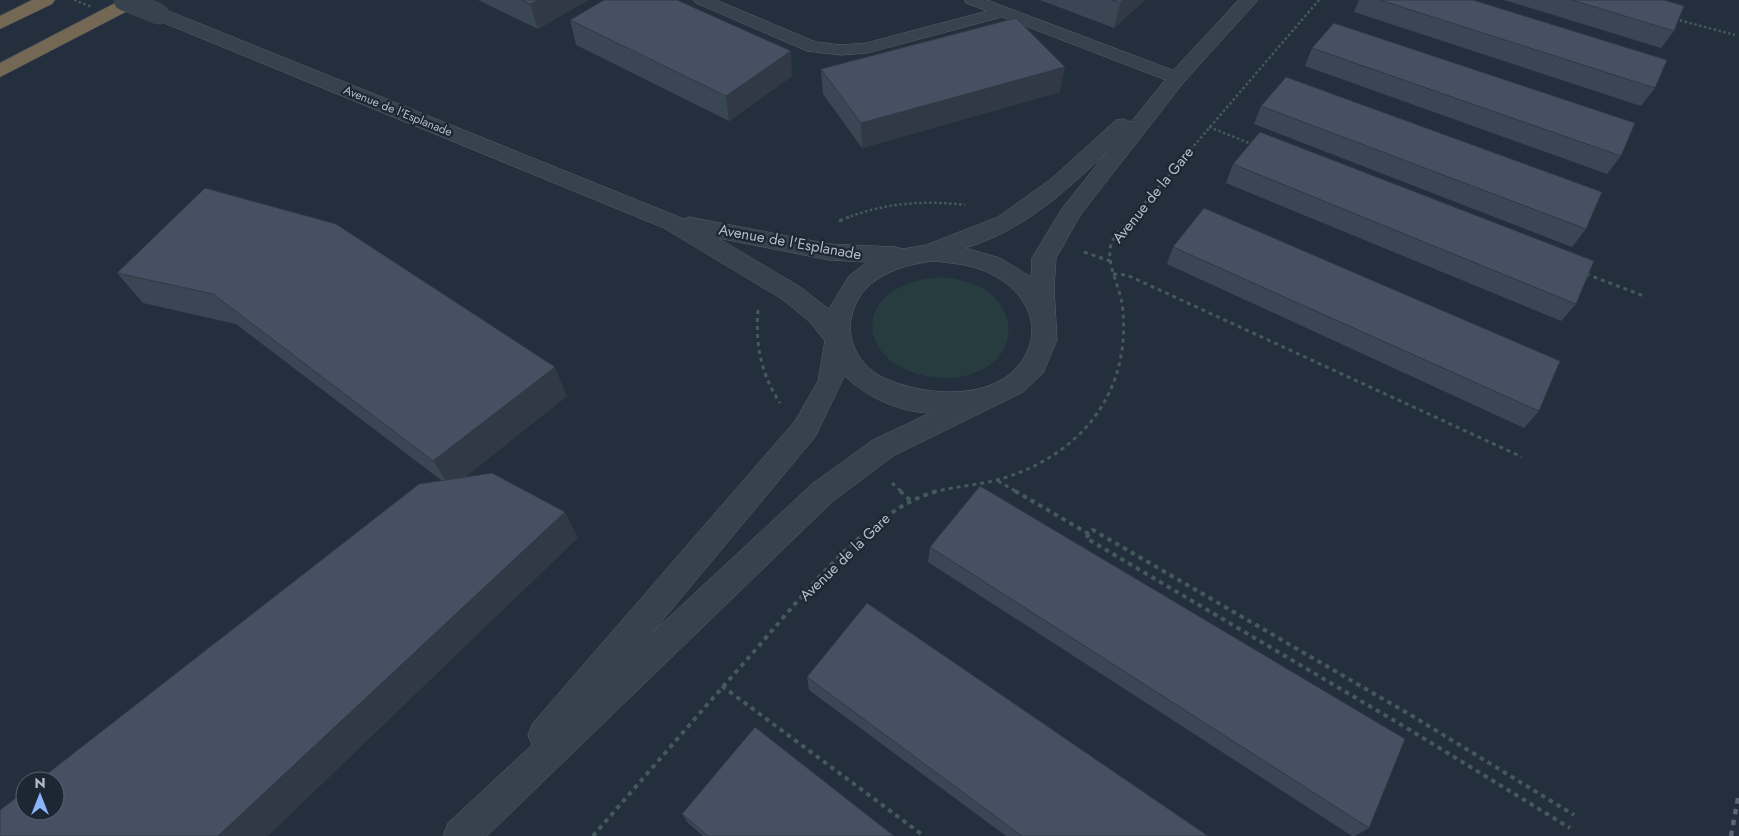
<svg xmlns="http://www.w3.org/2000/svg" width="1739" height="836" font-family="Jost,sans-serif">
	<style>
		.green { fill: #263c3f }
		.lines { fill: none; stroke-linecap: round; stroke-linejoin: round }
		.service-casing { stroke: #565f6c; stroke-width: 1 }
		.tertiary-casing { stroke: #565f6c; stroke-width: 1 }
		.motorway-casing { stroke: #434c59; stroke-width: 1 }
		.path-far2 { stroke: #44595c; stroke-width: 2.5; stroke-dasharray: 2.5 2.5; stroke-linecap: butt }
		.path-far1 { stroke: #44595c; stroke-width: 3; stroke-dasharray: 4 4; stroke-linecap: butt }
		.path { stroke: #44595c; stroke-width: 4; stroke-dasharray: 4.5 4.5; stroke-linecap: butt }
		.service { fill: #38414e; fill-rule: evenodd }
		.tertiary { fill: #38414e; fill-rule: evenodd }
		.motorway { fill: #746855; fill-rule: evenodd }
		.rail { stroke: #5a6575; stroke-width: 4.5; stroke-dasharray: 5.5 5.5; stroke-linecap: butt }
		.tertiary-bridge-casing { stroke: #565f6c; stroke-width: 21; stroke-linecap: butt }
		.path-bridge { stroke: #44595c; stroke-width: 2.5; stroke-dasharray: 2.5 2.5; stroke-linecap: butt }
		.tertiary-bridge { stroke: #38414e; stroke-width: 21 }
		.wall { fill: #3b4654 }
		.shaded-wall { fill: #303945 }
		.building { fill: #455162; stroke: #303945 }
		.labels { text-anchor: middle; stroke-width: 4.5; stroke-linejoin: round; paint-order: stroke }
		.far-street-label { font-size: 12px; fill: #b4bcc9; stroke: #1d2633 }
		.street-label { font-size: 15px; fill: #b4bcc9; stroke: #1d2633 }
	</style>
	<rect width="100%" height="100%" fill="#242f3e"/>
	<path class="green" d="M 942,277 C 956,279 970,281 982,288 C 1011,304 1019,341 992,363 C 979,374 958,379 942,378 C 853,372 845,283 942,277 Z"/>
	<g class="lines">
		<g class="service-casing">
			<polygon id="service" points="694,0 716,0 816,42 841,45 866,43 987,11 966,3 964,0 987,0 1183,74 1186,78 1183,82 1171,82 1002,17 867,53 841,55 807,51 696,3"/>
		</g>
		<g class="tertiary-casing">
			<path id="tertiary" d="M 1239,0 L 1258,0 L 1184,82 L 1081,214 L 1056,258 L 1054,288 L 1057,340 L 1043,373 L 1023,392 L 893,456 L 832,502 L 487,836 L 443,836 L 448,823 L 532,745 L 528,735 L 533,723 L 795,421 L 818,381 L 825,341 L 810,322 L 782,299 L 664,228 L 152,18 L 150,14 L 152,10 L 166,10 L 684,219 L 689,217 L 829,244 L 895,247 L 903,249 L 926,245 L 998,217 L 1051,179 L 1116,120 L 1123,119 L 1131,122 L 1170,74 ZM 1107,152 L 1061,210 L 1032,258 L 1031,277 L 1000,258 L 965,248 C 1022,231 1064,193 1107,152 ZM 718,238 L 829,260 L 867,262 L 849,276 L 829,309 L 800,287 ZM 934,261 C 950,263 967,264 982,270 C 1019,284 1047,321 1023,359 C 995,404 920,396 880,376 C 860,365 847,342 851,319 C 858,279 898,265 934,261 ZM 845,376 C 866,397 899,412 930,413 L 873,440 L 812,484 L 652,633 L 815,437 Z"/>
		</g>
		<g class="motorway-casing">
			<g id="motorway">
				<polygon points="32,0 55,0 52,4 0,29 0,16"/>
				<polygon points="121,0 144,0 141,4 0,77 0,63"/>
			</g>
		</g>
		<g class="path-far2">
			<polyline points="1675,19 1735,35"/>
			<polyline points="1209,127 1254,145"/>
			<path d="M 846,218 C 885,203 924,200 965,205"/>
			<polyline points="1132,218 1319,0"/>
		</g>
		<g class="path-far1">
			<polyline points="839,221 849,217"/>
			<polyline points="1084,252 1110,261"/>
			<polyline points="1113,274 1127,275 1522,457"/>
			<polyline points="1586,274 1644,296"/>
			<path d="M 758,310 C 755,344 761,374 780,403"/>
			<polyline points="998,481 1017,492"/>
			<polyline points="892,483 902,492"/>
			<path d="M 933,492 C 957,486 983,485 1007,477 C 1086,451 1133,387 1122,303 C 1119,285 1103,257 1113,240 C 1118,232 1126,224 1133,217"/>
		</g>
		<g class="path">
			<polyline points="900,491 910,500"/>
			<polyline points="1015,491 1089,534 1093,530 1414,717 1574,815"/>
			<polyline points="1089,534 1086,538 1410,730 1570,828"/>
			<polyline points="722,686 924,836"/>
			<path d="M 593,836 C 645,776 697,716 750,656 C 797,603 869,508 938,491"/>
		</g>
		<use href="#service" class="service"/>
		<use href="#tertiary" class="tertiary"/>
		<use href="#motorway" class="motorway"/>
		<polyline class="rail" points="1731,836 1739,793"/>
		<g class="tertiary-bridge-casing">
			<polyline id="tertiary-bridge" points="124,0 159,14"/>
		</g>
		<polyline class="path-bridge" points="74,0 92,7"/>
		<use href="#tertiary-bridge" class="tertiary-bridge"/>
	</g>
	<g class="wall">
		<polygon points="478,0 588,0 538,29"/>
		<polygon points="1040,0 1145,0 1114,28"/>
		<polygon points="1359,0 1473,0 1655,88 1641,106 1354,12"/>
		<polygon points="1504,0 1664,0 1674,31 1661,48"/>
		<polygon points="570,20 792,76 729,121 576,45"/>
		<polygon points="1312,48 1621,156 1607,174 1305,66"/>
		<polygon points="821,69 1060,92 862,148 823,94"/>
		<polygon points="1261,106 1586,229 1572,247 1254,124"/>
		<polygon points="1233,164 1576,304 1561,321 1226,183"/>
		<polygon points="205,188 567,396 465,477 578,538 441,480 236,324 143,303 117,273"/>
		<polygon points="1173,247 1539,411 1524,428 1167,264"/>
		<polygon points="930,547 1369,828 1355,836 1352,836 928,562"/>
		<polygon points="807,677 1208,836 1006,836 809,690"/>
		<polygon points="682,814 894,836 703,836 688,823"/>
	</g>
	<g class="shaded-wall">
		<polygon points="538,0 588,0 538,29 530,4"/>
		<polygon points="1123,0 1145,0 1114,28 1120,3"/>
		<polygon points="791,51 792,76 729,121 726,96"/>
		<polygon points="1065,67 1060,92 862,148 861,123"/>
		<polygon points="555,367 567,396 451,488 433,461"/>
		<polygon points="565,512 578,538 268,836 218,836"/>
	</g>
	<g class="building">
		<polygon points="521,0 538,0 530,4"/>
		<polygon points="604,0 677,0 791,51 726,96 570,20"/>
		<polygon points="1112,0 1123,0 1120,3"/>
		<polygon points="1380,0 1473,0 1667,60 1655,88"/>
		<polygon points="1572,0 1664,0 1684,6 1674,31"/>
		<polygon points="1016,18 1065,67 861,123 821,69"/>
		<polygon points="1334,23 1635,123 1621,156 1312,48"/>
		<polygon points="1286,77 1602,192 1586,229 1261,106"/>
		<polygon points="1260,132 1594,261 1576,304 1233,164"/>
		<polygon points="205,188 336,224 555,367 433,461 213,294 117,273"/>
		<polygon points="1204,208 1560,361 1539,411 1173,247"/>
		<polygon points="492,473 565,512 218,836 0,836 0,810 25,791 25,811 55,811 55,781 38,781 419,484"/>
		<polygon points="980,486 1405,739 1369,828 930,547"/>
		<polygon points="867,603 1208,836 1022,836 807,677"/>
		<polygon points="755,727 894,836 708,836 682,814"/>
	</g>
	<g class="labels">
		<g class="far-street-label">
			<text transform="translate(398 111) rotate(22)" y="4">Avenue de l'Esplanade</text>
		</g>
		<g class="street-label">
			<text transform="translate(1153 195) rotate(-51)" y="5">Avenue de la Gare</text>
			<text transform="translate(790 242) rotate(10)" y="5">Avenue de l'Esplanade</text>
			<text transform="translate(845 557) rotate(-44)" y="5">Avenue de la Gare</text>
		</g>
	</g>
	<g transform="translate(40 796)"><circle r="24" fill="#1d2633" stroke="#59626f"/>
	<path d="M0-4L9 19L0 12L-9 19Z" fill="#8ab4f8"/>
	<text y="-8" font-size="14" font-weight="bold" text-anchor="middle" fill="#b4bcc9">N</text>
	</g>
</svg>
